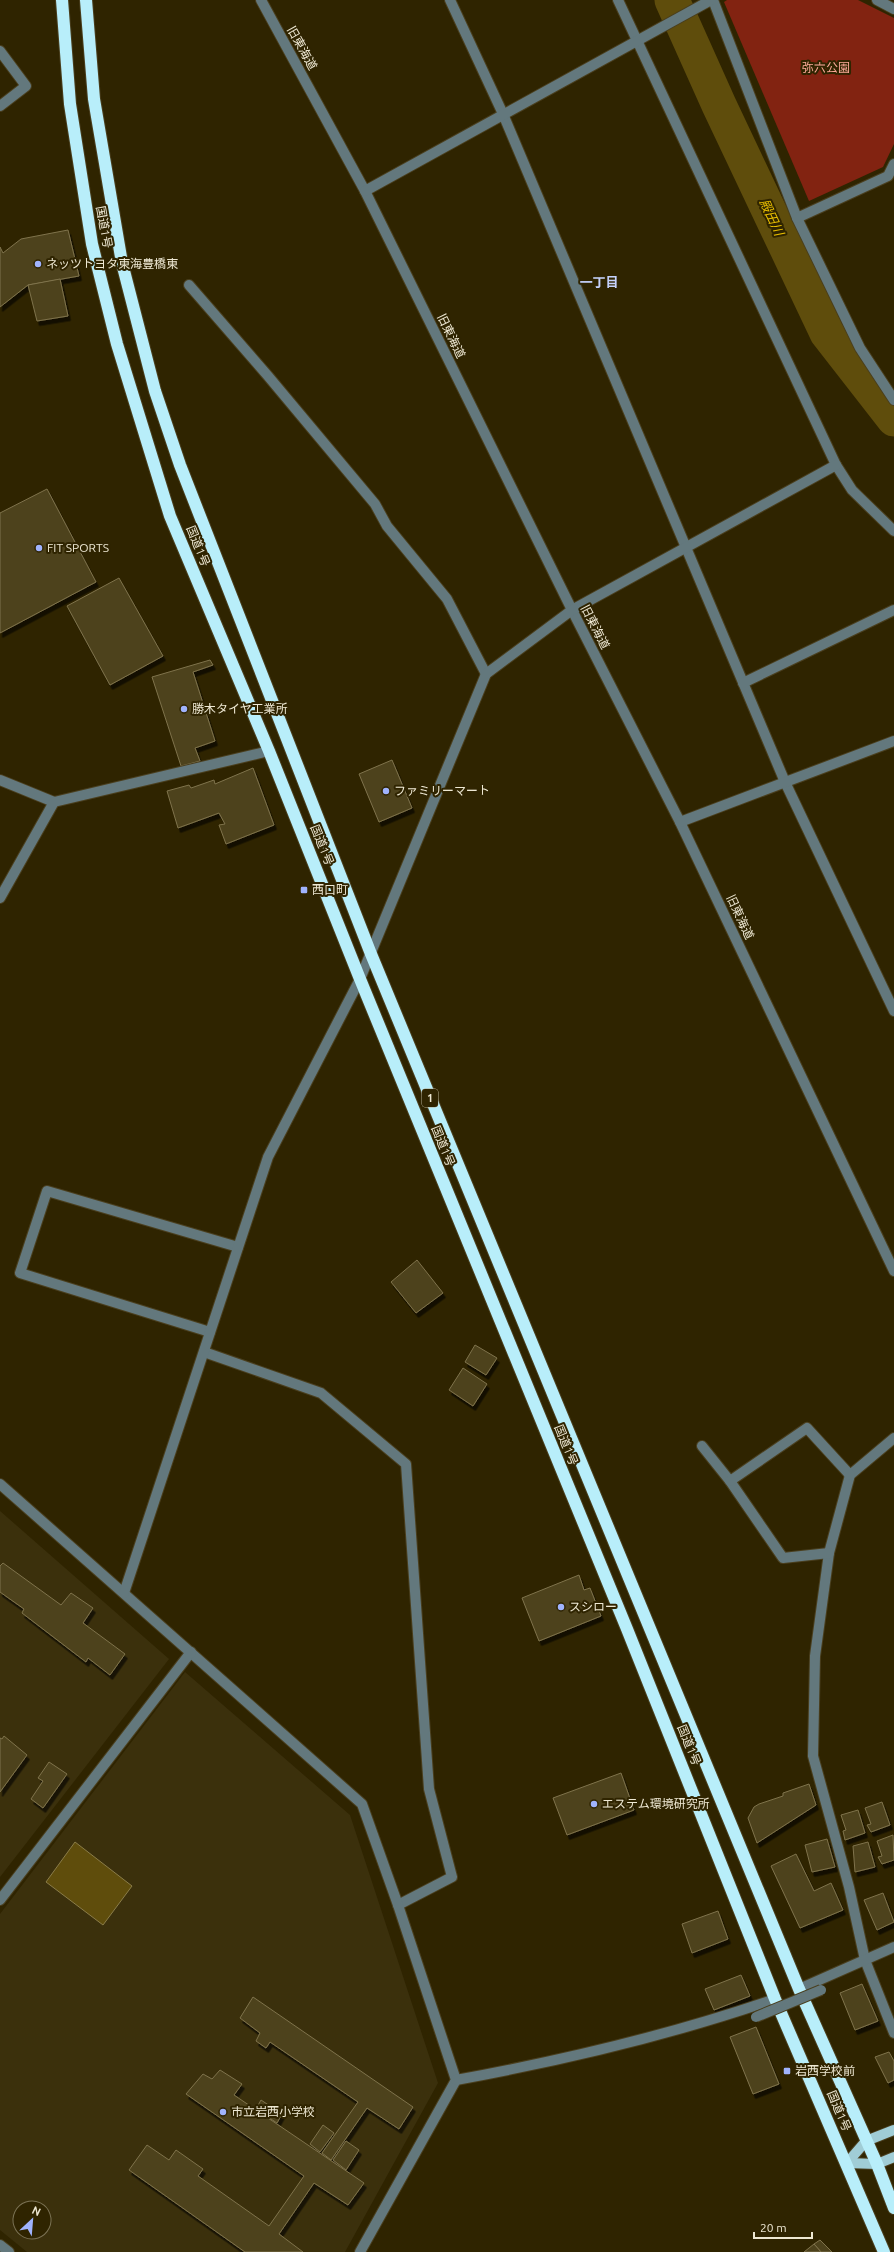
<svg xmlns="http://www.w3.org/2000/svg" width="894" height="2252" font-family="Ubuntu,'Noto Sans JP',sans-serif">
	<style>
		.built { fill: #3b300c; fill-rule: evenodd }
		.green { fill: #822311 }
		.water { fill: #5f4d0c; stroke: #8a7c48 }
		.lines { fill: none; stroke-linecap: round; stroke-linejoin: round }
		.river { stroke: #5f4d0c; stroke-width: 35 }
		.building { fill: #4d421c; stroke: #7f734c; filter: url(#shadow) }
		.minor-casing { stroke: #4a3f1e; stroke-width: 12 }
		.major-casing { stroke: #4a3f1e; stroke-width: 12 }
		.highway-casing { stroke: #4a3f1e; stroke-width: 14 }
		.minor { stroke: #63787d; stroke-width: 10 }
		.major { stroke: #a0cdd6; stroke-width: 10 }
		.highway { stroke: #b8eefa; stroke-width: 12 }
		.minor-bridge-casing { stroke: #4a3f1e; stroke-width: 12; stroke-linecap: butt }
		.minor-bridge { stroke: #63787d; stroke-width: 10 }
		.poi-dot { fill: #a0b3fd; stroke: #2f2400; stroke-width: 1.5 }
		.labels { text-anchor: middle; stroke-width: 4; stroke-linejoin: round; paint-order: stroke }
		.shield { fill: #2f2400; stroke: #b5ad94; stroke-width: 1 }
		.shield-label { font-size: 11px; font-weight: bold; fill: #eee8d3 }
		.street-label { font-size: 12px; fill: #eee8d3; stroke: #2f2400 }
		.park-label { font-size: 12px; fill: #fba998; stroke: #2f2400 }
		.poi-label { font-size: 12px; fill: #eee8d3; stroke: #2f2400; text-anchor: start }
		.water-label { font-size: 13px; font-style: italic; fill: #e8be00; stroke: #2f2400 }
		.neighbourhood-label { font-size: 13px; font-weight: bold; fill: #c6d2fc; stroke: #2f2400 }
	</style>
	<defs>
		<filter id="shadow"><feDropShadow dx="2.5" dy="4.5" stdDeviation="0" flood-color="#0009"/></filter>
	</defs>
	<rect width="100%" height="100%" fill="#2f2400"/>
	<g class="built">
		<polygon points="0,1511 169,1659 0,1877"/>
		<path d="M 185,1672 L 350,1815 L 438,2083 L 345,2252 L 27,2252 L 0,2230 L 0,1914 ZM 20,2208 L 44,2208 L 44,2232 L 20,2232 Z"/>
	</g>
	<polygon class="green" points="727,0 858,0 894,18 894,144 883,167 809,201 724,2"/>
	<polygon class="water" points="75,1842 132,1886 103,1925 46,1882"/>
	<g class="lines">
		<polyline class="river" points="672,0 719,105 827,333 894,419"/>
	</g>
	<g class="building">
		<polygon points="68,230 79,276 28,285 0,307 0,247 3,253 21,239"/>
		<polygon points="60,279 68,316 37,321 28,285"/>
		<polygon points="47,489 96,582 0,633 0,513"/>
		<polygon points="119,578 163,656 110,685 67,606"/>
		<polygon points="210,660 213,665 193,672 215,741 195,748 200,761 181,766 152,677"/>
		<polygon points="392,760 412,808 379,822 359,774"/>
		<polygon points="253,768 274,825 226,844 219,825 225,824 219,813 178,828 167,791 189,785 191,788 214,780 215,784"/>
		<polygon points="417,1260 443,1293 416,1313 391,1282"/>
		<polygon points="475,1345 497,1358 486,1375 465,1362"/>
		<polygon points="463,1368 487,1384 473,1406 449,1390"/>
		<polygon points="3,1563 61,1605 71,1593 93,1608 83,1623 125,1654 110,1675 88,1658 86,1662 22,1613 24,1609 0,1592 0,1566"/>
		<polygon points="579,1575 584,1590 590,1588 601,1616 539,1641 522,1598"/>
		<polygon points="4,1736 27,1755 0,1792 0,1738 2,1739"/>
		<polygon points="49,1762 67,1774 43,1808 31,1799 43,1781 38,1778"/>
		<polygon points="621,1773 634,1810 567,1835 553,1798"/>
		<polygon points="809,1784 816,1805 757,1843 748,1818 754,1807 759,1804 783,1796 783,1793"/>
		<polygon points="882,1802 890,1825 871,1832 867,1825 871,1824 865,1808"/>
		<polygon points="858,1810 865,1833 845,1840 843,1831 846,1830 841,1815"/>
		<polygon points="893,1835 894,1860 882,1864 878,1857 882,1856 877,1841"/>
		<polygon points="827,1839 835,1867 812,1872 805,1845"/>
		<polygon points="868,1842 875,1867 855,1872 853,1846"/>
		<polygon points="796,1854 814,1891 831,1883 843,1910 800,1928 771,1866"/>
		<polygon points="883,1893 894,1922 877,1930 864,1900"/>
		<polygon points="718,1911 728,1939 692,1953 682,1924"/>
		<polygon points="741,1975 750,1996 714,2010 705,1989"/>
		<polygon points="862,1984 878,2021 855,2030 840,1993"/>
		<polygon points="253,1997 413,2107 399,2129 367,2108 331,2160 322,2153 358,2102 270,2042 266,2048 256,2041 260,2033 240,2018"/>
		<polygon points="756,2027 779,2084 753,2094 730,2037"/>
		<polygon points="889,2052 894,2061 894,2080 888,2083 875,2057"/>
		<polygon points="220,2070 242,2084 234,2095 364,2183 348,2205 314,2183 279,2234 303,2252 245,2252 129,2170 147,2145 169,2160 176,2150 203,2169 198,2176 269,2226 304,2176 186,2094 203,2074 212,2079"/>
		<polygon points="261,2100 282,2114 277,2123 256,2109"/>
		<polygon points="323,2125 334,2133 320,2152 310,2144"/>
		<polygon points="346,2141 359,2150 346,2170 333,2160"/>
		<polygon points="820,2240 832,2252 821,2252 814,2244"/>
		<polygon points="814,2244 821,2252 804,2252"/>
	</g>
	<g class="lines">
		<g class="minor-casing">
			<g id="minor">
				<polyline points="261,0 365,191 572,610 680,822 894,1271"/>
				<polyline points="450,0 503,114 785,782 894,1011"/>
				<polyline points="618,0 836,465 852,490 894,531"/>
				<polyline points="713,0 797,218 860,348 894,400"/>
				<polyline points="877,0 894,9"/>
				<polyline points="0,51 26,86 0,106"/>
				<polyline points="365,191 711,0"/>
				<polyline points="797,218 888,176 894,164"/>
				<polyline points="189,285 268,376 375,504 387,526 447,599 486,674"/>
				<polyline points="743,683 894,610"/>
				<polyline points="0,780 54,802"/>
				<polyline points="680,822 894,741"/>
				<polyline points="0,898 54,802 269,751"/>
				<polyline points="210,1332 20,1273 47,1191 238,1247"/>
				<polyline points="204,1352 321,1393 406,1464 429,1789 452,1877 398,1905"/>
				<polyline points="894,1438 850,1475 829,1553 815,1656 813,1756 849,1887 865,1960 894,2033"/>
				<polyline points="702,1446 730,1481 783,1558 829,1553"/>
				<polyline points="730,1481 807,1428 850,1475"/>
				<polyline points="0,1484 362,1804 398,1905 456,2080 360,2252"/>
				<polyline points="124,1593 268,1157 360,979 486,674 572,610 836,465"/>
				<polyline points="0,1900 191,1652"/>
				<polyline points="799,1989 894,1947"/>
				<path d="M 456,2080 C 565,2060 671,2035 775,1999"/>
				<polyline points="0,2245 9,2252"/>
			</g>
		</g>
		<g class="major-casing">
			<g id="major">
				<polyline points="847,2163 866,2141 894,2130"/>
				<polyline points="847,2163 877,2164 894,2157"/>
			</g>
		</g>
		<g class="highway-casing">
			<g id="highway">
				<polyline points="62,0 70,104 92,244 117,344 170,516 269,751 360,979 627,1629 775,1999 884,2252"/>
				<polyline points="86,0 94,99 122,263 155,391 180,465 371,954 799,1989 877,2164 894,2208"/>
			</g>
		</g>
		<use href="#minor" class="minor"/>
		<use href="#major" class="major"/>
		<use href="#highway" class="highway"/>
		<g class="minor-bridge-casing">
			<polyline id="minor-bridge" points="756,2017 821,1990"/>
		</g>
		<use href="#minor-bridge" class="minor-bridge"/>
	</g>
	<g class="poi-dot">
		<circle cx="38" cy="264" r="4"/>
		<circle cx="39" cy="548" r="4"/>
		<circle cx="184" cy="709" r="4"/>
		<circle cx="386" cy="791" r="4"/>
		<rect x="300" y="886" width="8" height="8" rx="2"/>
		<circle cx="561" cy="1607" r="4"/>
		<circle cx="594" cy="1804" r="4"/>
		<rect x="783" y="2067" width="8" height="8" rx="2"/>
		<circle cx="223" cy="2112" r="4"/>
	</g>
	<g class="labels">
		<rect class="shield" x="422" y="1089" width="16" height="18" rx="3"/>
		<g class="shield-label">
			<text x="430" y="1102">1</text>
		</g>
		<g class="street-label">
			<text transform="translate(302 48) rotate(61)" y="4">旧東海道</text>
			<text transform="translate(104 227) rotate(80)" y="4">国道1号</text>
			<text transform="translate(451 336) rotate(64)" y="4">旧東海道</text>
			<text transform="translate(198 546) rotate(68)" y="4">国道1号</text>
			<text transform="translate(595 627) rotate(63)" y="4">旧東海道</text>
			<text transform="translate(322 845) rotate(68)" y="4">国道1号</text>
			<text transform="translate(740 917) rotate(65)" y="4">旧東海道</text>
			<text transform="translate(443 1146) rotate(68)" y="4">国道1号</text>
			<text transform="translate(566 1445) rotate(68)" y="4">国道1号</text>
			<text transform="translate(689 1745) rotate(68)" y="4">国道1号</text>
			<text transform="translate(839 2111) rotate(67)" y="4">国道1号</text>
		</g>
		<g class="park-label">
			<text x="826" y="72">弥六公園</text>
		</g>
		<g class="poi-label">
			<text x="46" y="268">ネッツトヨタ東海豊橋東</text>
			<text x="47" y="552">FIT SPORTS</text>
			<text x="192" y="713">勝木タイヤ工業所</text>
			<text x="394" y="795">ファミリーマート</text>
			<text x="312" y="894">西口町</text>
			<text x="569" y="1611">スシロー</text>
			<text x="602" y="1808">エステム環境研究所</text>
			<text x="795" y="2075">岩西学校前</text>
			<text x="231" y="2116">市立岩西小学校</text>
		</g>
		<g class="water-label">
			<text transform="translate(772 217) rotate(65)" y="5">殿田川</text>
		</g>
		<g class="neighbourhood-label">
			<text x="599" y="287">一丁目</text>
		</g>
	</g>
	<g transform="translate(32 2220) rotate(26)"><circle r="19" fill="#2f2400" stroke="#7b7254"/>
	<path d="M0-3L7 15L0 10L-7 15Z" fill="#a0b3fd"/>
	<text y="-6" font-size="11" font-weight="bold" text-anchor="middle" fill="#eee8d3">N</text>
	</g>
	<path d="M754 2232v6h58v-6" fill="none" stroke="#eee8d3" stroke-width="2"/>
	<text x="760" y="2232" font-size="12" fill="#eee8d3" stroke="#2f2400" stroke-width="3" paint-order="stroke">20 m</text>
</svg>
